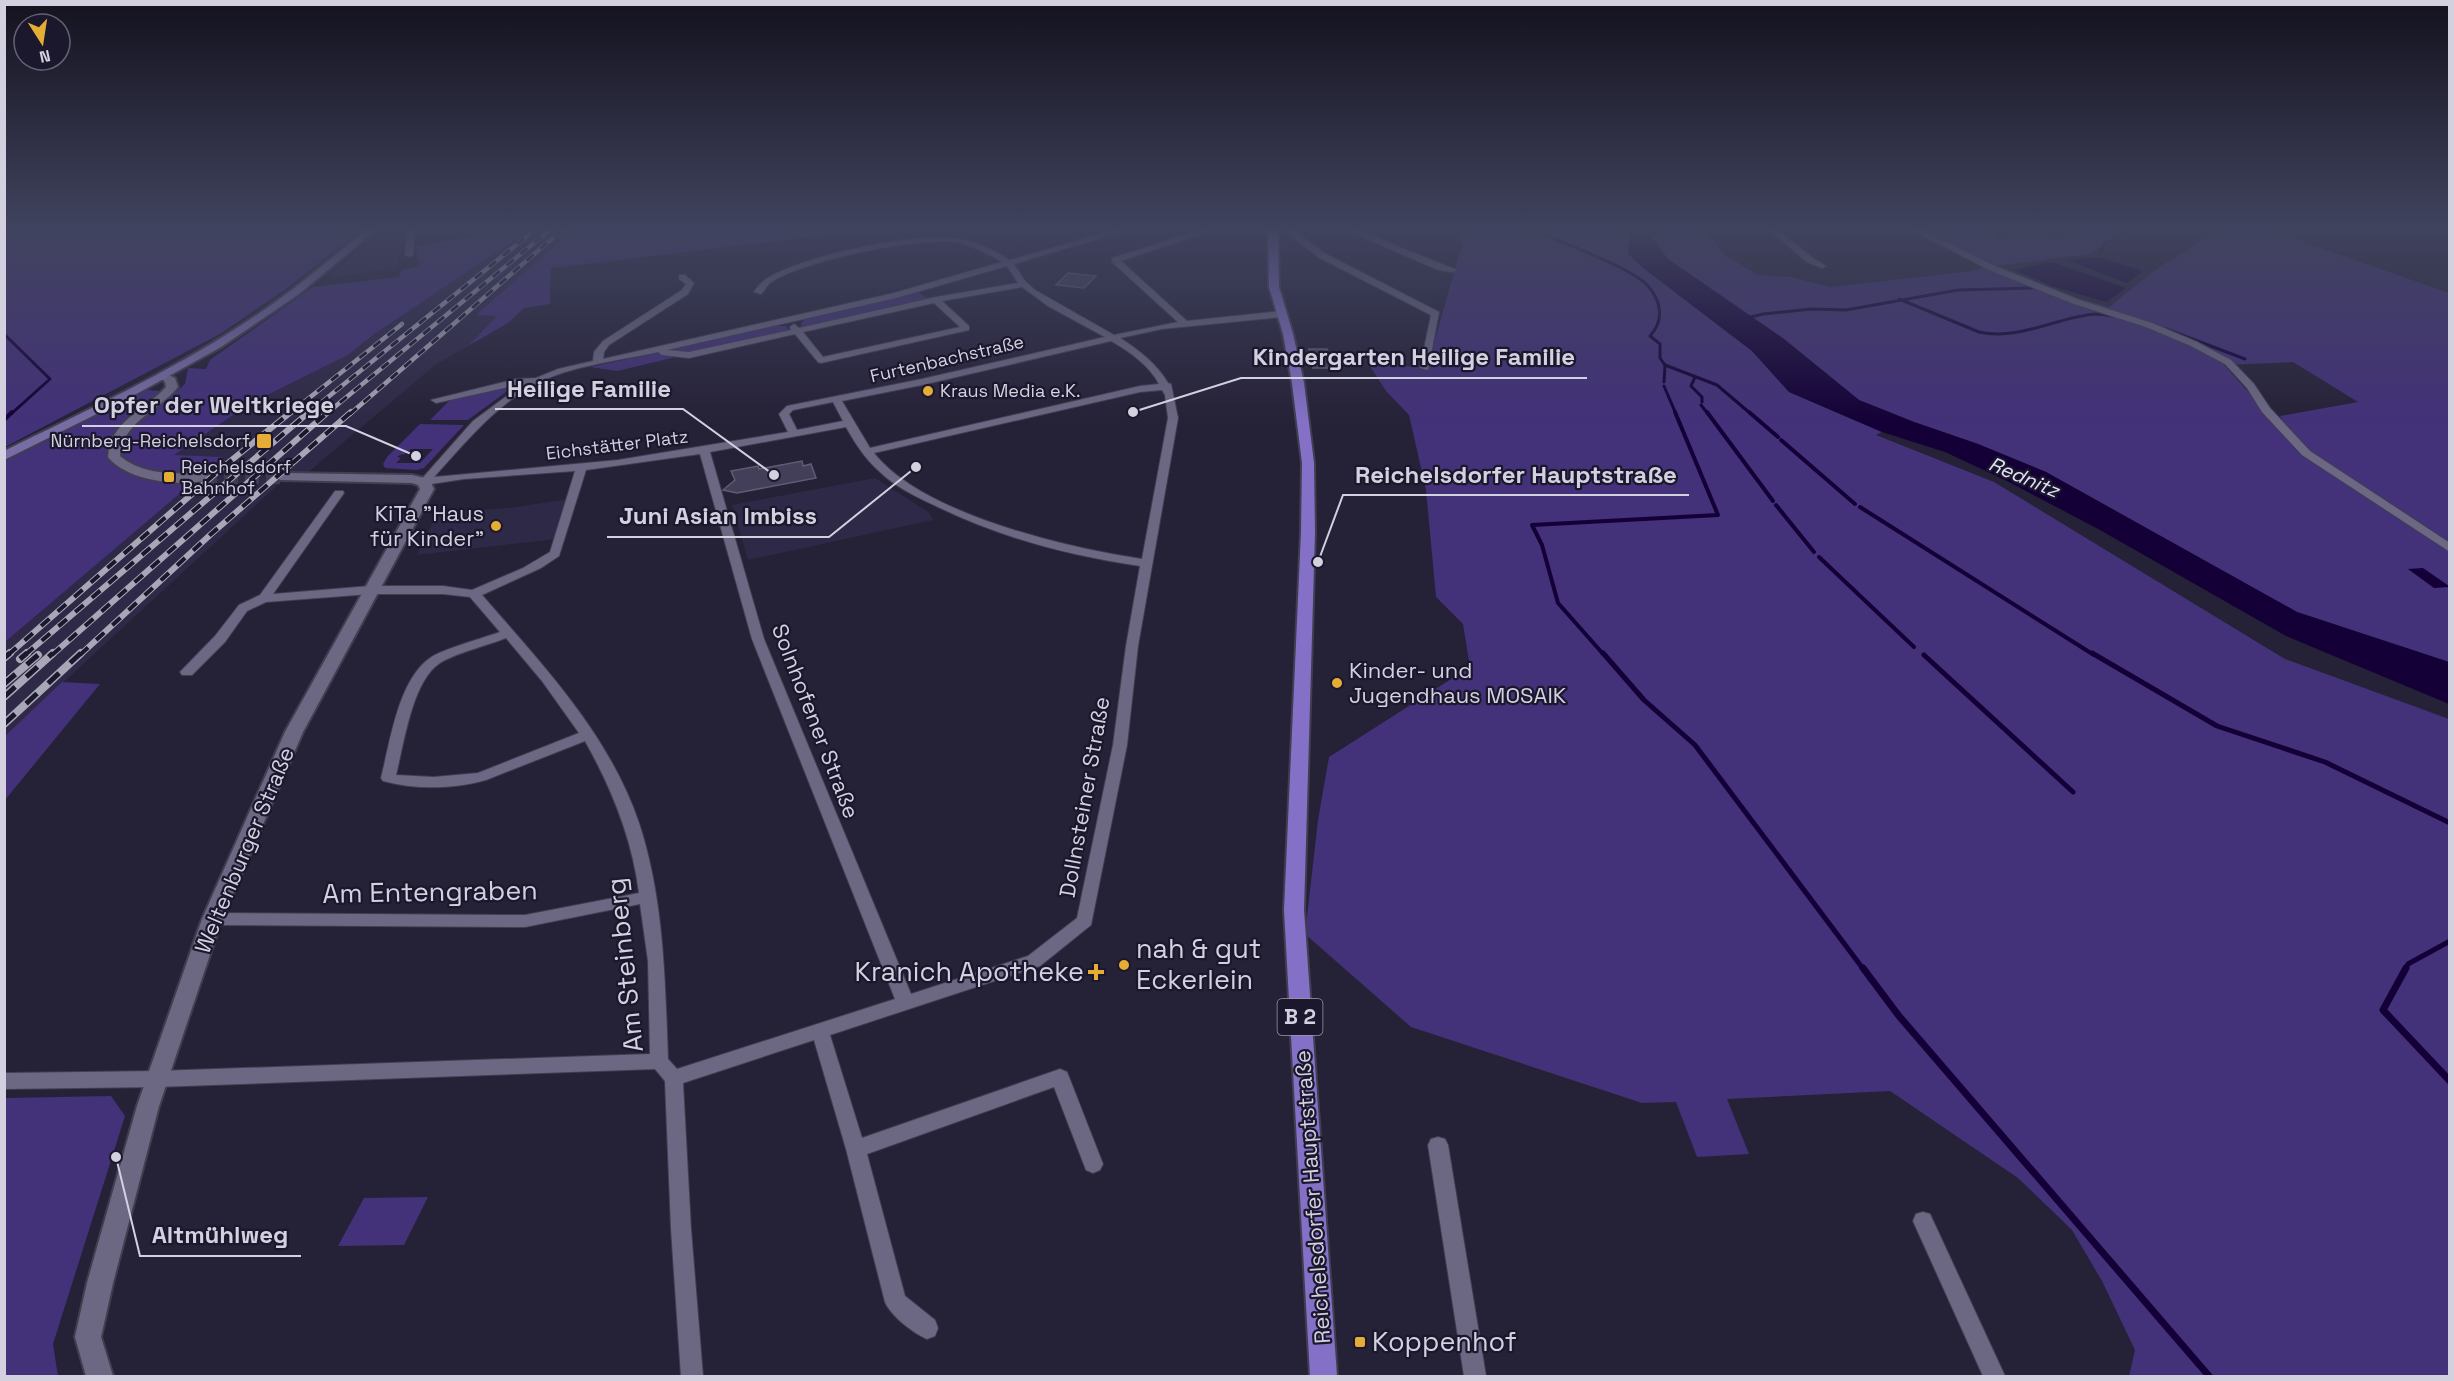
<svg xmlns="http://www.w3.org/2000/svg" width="2454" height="1381" font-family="'Space Grotesk',sans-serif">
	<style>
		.built { fill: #2e2946 }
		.green { fill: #433179; fill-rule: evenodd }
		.water { fill: #140037 }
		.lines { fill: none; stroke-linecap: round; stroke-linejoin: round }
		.stream-far3 { stroke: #140037; stroke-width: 3 }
		.stream-far2 { stroke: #140037; stroke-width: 4 }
		.stream-far1 { stroke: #140037; stroke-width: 5 }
		.stream { stroke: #140037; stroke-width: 7 }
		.building { fill: #433f58; stroke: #605c76; stroke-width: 1.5 }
		.tertiary-tunnel { stroke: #3f3b50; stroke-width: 14; stroke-dasharray: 14 7; stroke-linecap: butt }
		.minor-casing { stroke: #413e50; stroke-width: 2 }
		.tertiary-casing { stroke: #413e50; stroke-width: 4 }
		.secondary-casing { stroke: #413e50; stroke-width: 4 }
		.primary-casing { stroke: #413e50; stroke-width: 4 }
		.minor { fill: #6c6883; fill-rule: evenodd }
		.tertiary { fill: #6c6883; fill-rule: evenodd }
		.secondary { fill: #786ca5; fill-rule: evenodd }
		.primary { fill: #8471c7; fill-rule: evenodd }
		.rail-far2-casing { stroke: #a9a7b7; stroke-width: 4.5 }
		.rail-far1-casing { stroke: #a9a7b7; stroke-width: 6 }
		.rail-casing { stroke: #a9a7b7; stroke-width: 8 }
		.rail-far2 { stroke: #1b172d; stroke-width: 3; stroke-dasharray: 9; stroke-linecap: butt }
		.rail-far1 { stroke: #1b172d; stroke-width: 4; stroke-dasharray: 11; stroke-linecap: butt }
		.rail { stroke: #1b172d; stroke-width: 5; stroke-dasharray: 15; stroke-linecap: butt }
		.poi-dot { fill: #e6ad36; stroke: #1b172d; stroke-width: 2 }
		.labels { text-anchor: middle; stroke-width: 4.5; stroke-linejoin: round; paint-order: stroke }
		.far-street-label { font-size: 18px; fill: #d3d1e0; stroke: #1b172d }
		.far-poi-label { font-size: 18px; fill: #d3d1e0; stroke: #1b172d; text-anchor: start }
		.far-water-label { font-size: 20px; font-style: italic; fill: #e2dff7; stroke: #1b172d }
		.shield { fill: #1b172d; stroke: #9c99aa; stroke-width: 1.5 }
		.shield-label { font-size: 21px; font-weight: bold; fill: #d3d1e0 }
		.poi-label { font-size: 22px; fill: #d3d1e0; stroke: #1b172d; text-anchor: end }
		.street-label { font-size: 22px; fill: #d3d1e0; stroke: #1b172d }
		.near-street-label { font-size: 27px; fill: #d3d1e0; stroke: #1b172d }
		.near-poi-label { font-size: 27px; fill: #d3d1e0; stroke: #1b172d; text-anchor: start }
		.leader { fill: none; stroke: #d3d1e0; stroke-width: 2 }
		.callout-dot { fill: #d3d1e0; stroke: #1b172d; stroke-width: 2 }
		.callout-label { font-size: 24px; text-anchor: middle; font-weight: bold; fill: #d3d1e0; stroke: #1b172d; stroke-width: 4.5; stroke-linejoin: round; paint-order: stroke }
	</style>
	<rect width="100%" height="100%" fill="#252137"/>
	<g class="built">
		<polygon points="405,229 403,252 399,254 397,268 328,277 383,231"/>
		<polygon points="531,229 574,229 477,315 497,316 468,346 435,365 299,480 281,482 5,736 5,642 222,457 172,456 251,403 348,355 373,335"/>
		<polygon points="875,478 930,513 933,520 748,560 732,505"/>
		<polygon points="569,499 557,539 417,555 437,513 509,508"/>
	</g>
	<g class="green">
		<polygon points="5,229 362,229 286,289 220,334 5,447"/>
		<polygon points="522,229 531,229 373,335 348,355 251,403 174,455 223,457 5,642 5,461 146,390 159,391 159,395 142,411 154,411 185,384 188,368 206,369 210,360 217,355 313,287 399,277 402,270 419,266 416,246 479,236 486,239"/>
		<polygon points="574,229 877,229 551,268 550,304 524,308 508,323 468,346 497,316 476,315"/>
		<polygon points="1454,229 1630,229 1629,254 1642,267 1752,351 1789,392 1882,432 1876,435 1994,482 2285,659 2449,719 2449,1376 2129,1376 2135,1350 2102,1281 2072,1230 2018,1178 1890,1091 1727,1099 1749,1154 1697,1157 1676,1102 1642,1103 1411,1027 1305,934 1318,820 1329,757 1470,667 1463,624 1436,597 1426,490 1409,415 1386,391 1368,363 1427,368 1462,244"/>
		<path d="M 1662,229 L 1704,229 L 1725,255 L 1758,275 L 1790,277 L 1831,287 L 1965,272 L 1993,266 L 1919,229 L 1987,229 L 2000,241 L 2028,232 L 2058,241 L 2084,229 L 2127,229 L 2089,254 L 1995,266 L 2052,291 L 2109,307 L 2155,270 L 2221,229 L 2266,229 L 2449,293 L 2449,662 L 2297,612 L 2046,472 L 1978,444 L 1914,422 L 1859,400 L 1784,339 L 1668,259 L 1653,239 ZM 2293,362 L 2358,402 L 2280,416 L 2299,448 L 2224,365 Z"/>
		<polygon points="917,292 929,299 804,328 801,324 804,320"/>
		<polygon points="775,326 786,326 790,331 691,353 667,350"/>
		<polygon points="656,353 676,357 617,371 590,367"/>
		<polygon points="508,388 510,389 468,420 430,420 450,400"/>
		<path d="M 420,424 L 464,425 L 424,468 L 417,470 L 385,468 L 383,464 L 387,457 ZM 411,449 L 433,449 L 420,463 L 396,463 L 401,458 L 397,457 L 400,455 L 405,454 Z"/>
		<polygon points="62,682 100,684 5,800 5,736"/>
		<polygon points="111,1096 125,1116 53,1344 58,1376 5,1376 5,1098"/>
		<polygon points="428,1197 404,1245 338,1246 364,1198"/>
	</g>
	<g class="water">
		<polygon points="1630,229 1662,229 1653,239 1668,259 1784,339 1859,400 1914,422 1978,444 2046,472 2297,612 2449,662 2449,704 2286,636 2100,530 2007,481 1945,452 1882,432 1789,392 1752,351 1642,267 1628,254"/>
		<polygon points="2097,257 2138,269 2142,272 2127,283 2067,260"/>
		<polygon points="2048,262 2056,263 2126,288 2106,302 2052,286 2014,270"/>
		<polygon points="2423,568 2449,586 2449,587 2434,588 2408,569"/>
	</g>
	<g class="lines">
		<g class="stream-far3">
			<path d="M 1530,229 C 1555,240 1633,268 1648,286 C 1662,302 1664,321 1650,336 L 1660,344 L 1660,358 L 1665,365 L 1664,382"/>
			<polyline points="2100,253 2104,244 2128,229"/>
			<path d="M 1899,299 L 1979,332 C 2019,341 2057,317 2095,314 C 2103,314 2112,316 2119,317"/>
			<polyline points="1748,321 1751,317 1763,314 1811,309 1846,310 1958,290 2035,288"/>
			<polyline points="2166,329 2245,359"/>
			<polyline points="4,334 50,379 11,414"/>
			<polyline points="1665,365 1717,385 1751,414"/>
			<polyline points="1695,377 1691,386 1702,397 1702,402"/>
			<polyline points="1664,386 1676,414"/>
			<polyline points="1701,405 1708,414"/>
		</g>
		<g class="stream-far2">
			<polyline points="1707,412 1773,501"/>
			<polyline points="1749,412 1778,437"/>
			<polyline points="4,420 12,412"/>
			<polyline points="1781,440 1855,504"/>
			<polyline points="1776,505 1814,552"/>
			<polyline points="1860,507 2094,655"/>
			<polyline points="1819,557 1914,647"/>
			<polyline points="1604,655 1558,603 1542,545 1532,525 1718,515 1675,412"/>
		</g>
		<g class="stream-far1">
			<polyline points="1603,653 1644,700 1695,745 1864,970"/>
			<polyline points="2092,653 2217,726 2325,762 2450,823"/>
			<polyline points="1924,655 2073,792"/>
			<polyline points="2405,970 2408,964 2450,941"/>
		</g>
		<g class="stream">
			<polyline points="1863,968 1899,1016 2209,1376"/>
			<polyline points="2406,968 2383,1010 2450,1081"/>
		</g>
	</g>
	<g class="building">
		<polygon points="1068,273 1096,276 1084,288 1056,285"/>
		<polygon points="1309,349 1327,349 1332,368 1313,368"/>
		<polygon points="802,461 803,466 811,464 816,478 737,493 723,490 735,480 731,471 758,466 759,469"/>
	</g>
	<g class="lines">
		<polyline class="tertiary-tunnel" points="203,477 285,477"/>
		<g class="minor-casing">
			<g id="minor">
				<polygon points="407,229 415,229 413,255 409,257 405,255"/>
				<path d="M 1118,229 L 1131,229 L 1014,264 L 1025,281 L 1035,290 L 1114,335 L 1178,322 L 1112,262 L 1112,258 L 1204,229 L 1217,229 L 1121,261 L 1187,321 L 1282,311 L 1286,314 L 1282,317 L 1162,329 L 1120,338 C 1139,350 1157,364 1168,383 L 1171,384 L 1178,418 L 1138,646 L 1127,745 L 1091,925 L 1040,966 L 830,1035 L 862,1138 L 1060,1069 L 1067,1072 L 1069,1077 L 1103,1164 L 1100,1170 L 1093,1173 L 1086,1170 L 1054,1087 L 867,1154 L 905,1296 L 935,1320 L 938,1328 L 935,1336 L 927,1339 C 913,1333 891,1316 885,1302 L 846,1149 L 814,1040 L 683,1083 L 691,1229 L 703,1376 L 681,1376 L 671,1229 L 665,1081 L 655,1069 L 157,1087 L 4,1089 L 4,1073 L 157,1071 L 650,1054 L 648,961 L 640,904 L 525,927 L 212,925 L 206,923 L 204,919 L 206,915 L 212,913 L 525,915 L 639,893 C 632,838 612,789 585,741 L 486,780 C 454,789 416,790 383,781 L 381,778 C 390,743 398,680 430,658 C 442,649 484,638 500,632 L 470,597 L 443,594 L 370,594 L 266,602 L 247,611 L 225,642 L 192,675 L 182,675 L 180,672 L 215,636 L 239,605 L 260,595 L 335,491 L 343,491 L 344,493 L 273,594 L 370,586 L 443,586 L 472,590 L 523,568 L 550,552 L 575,471 L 464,479 L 425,485 L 419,482 L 473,421 L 523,384 L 436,403 L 431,400 L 516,379 L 536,378 L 558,369 L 593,361 L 594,352 L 603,341 L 682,290 L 686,284 L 679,279 L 679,275 L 685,275 L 694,283 L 688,294 L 609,345 L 604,352 L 603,359 L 894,293 L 1002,262 C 990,255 974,247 960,243 C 924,235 800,261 770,283 C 767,286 764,291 761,294 L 754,292 C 757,287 762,282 766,279 C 804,255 915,232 959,239 C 976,241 995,251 1010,260 ZM 1007,266 L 1018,283 L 936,297 L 799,328 L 794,324 L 790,327 L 791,330 L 689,352 L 667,350 L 896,298 ZM 1022,287 L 1048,306 L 1105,337 L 922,379 L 787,406 L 779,414 L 788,432 L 618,460 L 434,477 C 464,444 493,408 532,386 C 567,366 618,361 658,352 L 662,355 L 689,358 L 795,334 L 818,362 L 821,363 L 969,330 L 969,326 L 942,301 ZM 934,303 L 960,327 L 823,357 L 803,332 ZM 1111,341 C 1129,351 1149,365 1159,384 L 1140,386 L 870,448 L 842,401 L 922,385 ZM 1162,390 L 1165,395 L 1168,418 L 1142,559 C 1067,548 922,514 874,453 L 1140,392 ZM 833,402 L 843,421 L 797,430 L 789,414 L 793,410 ZM 846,427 C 855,443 865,459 879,471 C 895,487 917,497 938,507 C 1002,538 1070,556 1140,566 L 1126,646 L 1113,745 L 1077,918 L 1028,956 L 911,994 L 764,639 L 710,452 ZM 700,454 L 752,639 L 895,999 L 677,1069 L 668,1059 C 665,980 664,899 639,823 C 609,734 542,664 482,595 L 541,568 L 559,556 L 586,470 ZM 506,638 L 542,681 L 579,733 L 478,773 L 434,777 L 396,775 C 404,744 412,681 440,663 C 453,654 489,645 506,638 Z"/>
				<polygon points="1283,229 1292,229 1324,253 1439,312 1428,370 1420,368 1431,315 1318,257"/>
				<polygon points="1344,229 1355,229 1457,270 1453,272 1438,270"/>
				<polygon points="1768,229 1777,229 1813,258 1826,266 1822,268 1807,262"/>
				<polygon points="1910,229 1920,229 1995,266 2080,300 2152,323 2197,342 2231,360 2254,384 2270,408 2310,451 2450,543 2450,552 2302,455 2262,412 2247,388 2225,364 2191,346 2146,327 2074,304 1989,270"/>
				<polygon points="1438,1137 1445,1139 1448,1145 1486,1376 1464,1376 1428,1145 1431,1139"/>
				<polygon points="1923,1212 1930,1214 2005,1376 1983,1376 1913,1221 1916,1214"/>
			</g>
		</g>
		<g class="tertiary-casing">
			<g id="tertiary">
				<path d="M 163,372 L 175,378 L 178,387 C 159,411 122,422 120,456 C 144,476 174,473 203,473 L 210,477 L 208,480 C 179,487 127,481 108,457 C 110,421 145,410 166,387 L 165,382 L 157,375 Z"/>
				<polygon points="285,473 412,475 429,479 434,489 303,732 222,919 159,1106 113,1283 101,1337 113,1376 86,1376 75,1337 87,1283 137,1106 202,919 285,732 420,489 418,485 412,483 280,480 278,477"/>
			</g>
		</g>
		<g class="secondary-casing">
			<path id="secondary" d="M 367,229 L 377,229 L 299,294 L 221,347 L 131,397 L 4,460 L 4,451 C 85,411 168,373 243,324 C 287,296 327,262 367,229 Z"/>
		</g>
		<g class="primary-casing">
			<polygon id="primary" points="1268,229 1278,229 1279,287 1293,334 1304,383 1314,463 1315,532 1304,910 1337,1376 1310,1376 1284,910 1301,532 1302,463 1292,383 1283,334 1269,287"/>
		</g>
		<use href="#minor" class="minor"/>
		<use href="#tertiary" class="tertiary"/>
		<use href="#secondary" class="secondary"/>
		<use href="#primary" class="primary"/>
		<g class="rail-far2-casing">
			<g id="rail-far2">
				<polyline points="289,414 402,324"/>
				<polyline points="307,414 536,229"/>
				<polyline points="326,414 551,229"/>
				<polyline points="350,414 563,229"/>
			</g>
		</g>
		<g class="rail-far1-casing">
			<g id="rail-far1">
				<polyline points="8,655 223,467 291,412"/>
				<polyline points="25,655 309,412"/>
				<polyline points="52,655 328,412"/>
				<polyline points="80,655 210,535 351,412"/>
			</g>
		</g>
		<g class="rail-casing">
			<g id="rail">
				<polyline points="4,658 10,653"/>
				<polyline points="20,659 27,653"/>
				<polyline points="4,684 38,655"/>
				<polyline points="4,697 53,653"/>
				<polyline points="4,724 81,653"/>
			</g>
		</g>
		<use href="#rail-far2" class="rail-far2"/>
		<use href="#rail-far1" class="rail-far1"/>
		<use href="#rail" class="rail"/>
	</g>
	<linearGradient id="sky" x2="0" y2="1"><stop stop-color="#14121e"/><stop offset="0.54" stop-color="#40435e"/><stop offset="1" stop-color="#40435e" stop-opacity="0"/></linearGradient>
	<rect width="2454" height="423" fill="url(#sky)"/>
	<g class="poi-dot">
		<circle cx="928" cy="391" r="6"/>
		<rect x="256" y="433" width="16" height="16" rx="3"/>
		<rect x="163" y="471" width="12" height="12" rx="3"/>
		<circle cx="496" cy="526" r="6"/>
		<circle cx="1337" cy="683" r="6"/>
		<circle cx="1124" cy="965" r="6"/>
		<path d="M1093 963h6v6h6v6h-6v6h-6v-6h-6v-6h6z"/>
		<rect x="1354" y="1336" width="12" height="12" rx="3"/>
	</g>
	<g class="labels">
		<g class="far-street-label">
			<text transform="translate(947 359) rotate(-13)" y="6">Furtenbachstraße</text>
			<text transform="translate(617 445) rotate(-7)" y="6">Eichstätter Platz</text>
		</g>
		<g class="far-poi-label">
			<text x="940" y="397">Kraus Media e.K.</text>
			<text x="250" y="447" text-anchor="end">Nürnberg-Reichelsdorf</text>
			<text x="181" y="473">Reichelsdorf<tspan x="181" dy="21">Bahnhof</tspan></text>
		</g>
		<g class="far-water-label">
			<text transform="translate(2024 477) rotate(23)" y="7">Rednitz</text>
		</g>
		<rect class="shield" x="1277.5" y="999" width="45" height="36" rx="4.5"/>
		<g class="shield-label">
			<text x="1300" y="1024">B 2</text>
		</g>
		<g class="poi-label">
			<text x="484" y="521">KiTa "Haus<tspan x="484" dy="25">für Kinder"</tspan></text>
			<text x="1349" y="678" text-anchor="start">Kinder- und<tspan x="1349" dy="25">Jugendhaus MOSAIK</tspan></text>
		</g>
		<g class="street-label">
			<text transform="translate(816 721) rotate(69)" y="8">Solnhofener Straße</text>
			<text transform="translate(1084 797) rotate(-80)" y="8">Dollnsteiner Straße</text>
			<text transform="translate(244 850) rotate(-67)" y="8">Weltenburger Straße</text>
			<text transform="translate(1312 1197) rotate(-94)" y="8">Reichelsdorfer Hauptstraße</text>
		</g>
		<g class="near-street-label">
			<text transform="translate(430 892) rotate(-1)" y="9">Am Entengraben</text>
			<text transform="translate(625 965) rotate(-96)" y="9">Am Steinberg</text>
		</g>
		<g class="near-poi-label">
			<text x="1136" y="958">nah &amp; gut<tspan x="1136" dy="31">Eckerlein</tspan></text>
			<text x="1084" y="981" text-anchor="end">Kranich Apotheke</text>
			<text x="1372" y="1351">Koppenhof</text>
		</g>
	</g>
	<path class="leader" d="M1133 412L1241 378H1587M774 475L683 409H495M416 456L346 426H82M1318 562L1343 495H1689M916 467L829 537H607M116 1157L140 1256H301"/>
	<g class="callout-dot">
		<circle cx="1133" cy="412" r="6"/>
		<circle cx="774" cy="475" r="6"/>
		<circle cx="416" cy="456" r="6"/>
		<circle cx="1318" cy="562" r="6"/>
		<circle cx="916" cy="467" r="6"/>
		<circle cx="116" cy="1157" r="6"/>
	</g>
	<g class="callout-label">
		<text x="1414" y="365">Kindergarten Heilige Familie</text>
		<text x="589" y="397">Heilige Familie</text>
		<text x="214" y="413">Opfer der Weltkriege</text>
		<text x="1516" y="483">Reichelsdorfer Hauptstraße</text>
		<text x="718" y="524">Juni Asian Imbiss</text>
		<text x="220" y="1243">Altmühlweg</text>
	</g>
	<rect width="2454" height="1381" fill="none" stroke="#d3d1e0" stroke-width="12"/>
	<g transform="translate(42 42) rotate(168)"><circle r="28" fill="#1b172d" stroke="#656175" stroke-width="1.5"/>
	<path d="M0-4.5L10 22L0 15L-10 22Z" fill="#e6ad36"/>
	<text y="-9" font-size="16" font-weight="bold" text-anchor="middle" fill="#d3d1e0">N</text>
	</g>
</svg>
